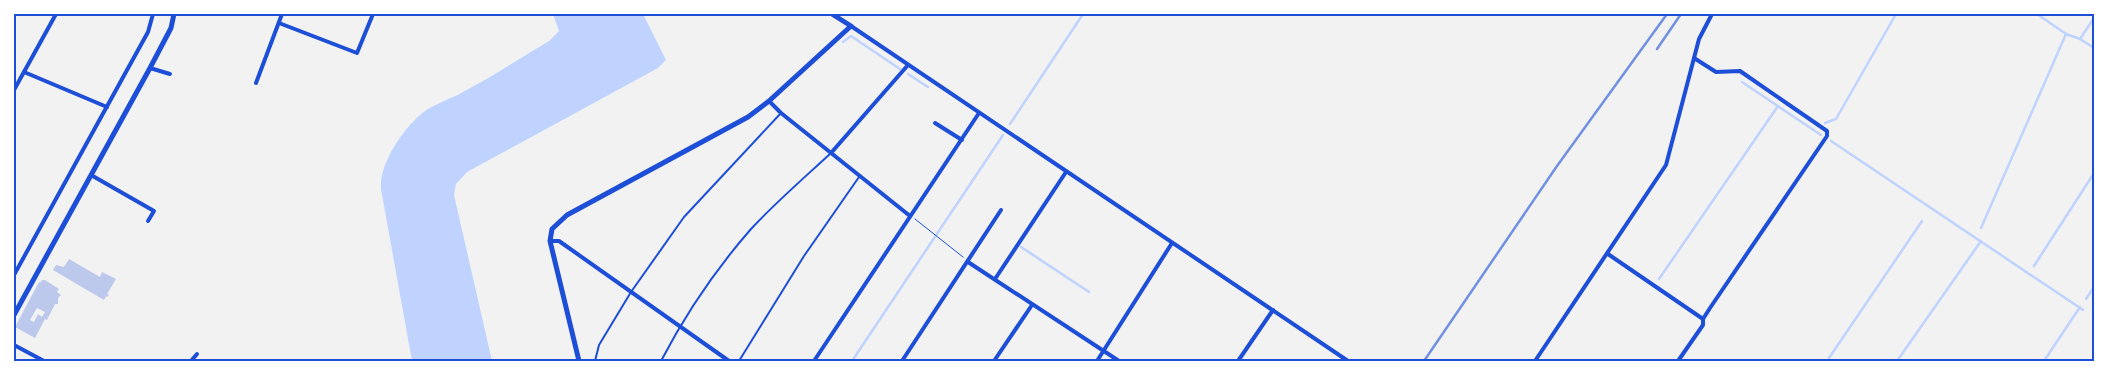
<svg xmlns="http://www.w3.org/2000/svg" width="2108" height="375" font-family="'Fira Sans',sans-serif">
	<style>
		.water { fill: #bfd3fe }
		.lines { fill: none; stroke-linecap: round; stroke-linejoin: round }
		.stream { stroke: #bfd3fe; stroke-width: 2.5 }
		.building { fill: #bdc9ec; fill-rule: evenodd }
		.path { stroke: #1d4ed8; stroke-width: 1 }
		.service { stroke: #1d4ed8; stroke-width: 2 }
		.minor { stroke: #1d4ed8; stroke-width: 4 }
		.tertiary { stroke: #1d4ed8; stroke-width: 5 }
		.rail { stroke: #7290e2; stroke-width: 2.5 }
		.neatline { fill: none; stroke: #1d4ed8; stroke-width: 2 }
	</style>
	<rect width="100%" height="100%" fill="#f2f2f2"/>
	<path class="water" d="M 553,14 L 643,14 L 666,60 L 658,68 L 467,172 L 456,184 L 454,195 L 492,361 L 412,361 L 381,189 C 379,165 401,132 419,116 C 430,105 449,100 463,92 C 492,77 520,58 549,41 L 559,31 Z"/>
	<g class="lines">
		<g class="stream">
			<polyline points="2037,14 2066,34"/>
			<polyline points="2094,18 2080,39 2094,48"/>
			<polyline points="843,42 851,36 900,69"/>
			<polyline points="908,74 928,87"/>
			<polyline points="1742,82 1821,135"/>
			<polyline points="1825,123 1836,119 1896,14"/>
			<polyline points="1010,124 1083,14"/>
			<polyline points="1831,141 2083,310"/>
			<polyline points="1981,228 2066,34 2080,39"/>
			<polyline points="1021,247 1089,292"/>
			<polyline points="2034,266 2094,173"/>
			<polyline points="1659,279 1778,106"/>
			<polyline points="2086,299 2094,287"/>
			<polyline points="2093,316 2094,317"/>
			<polyline points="1829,358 1922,221"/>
			<polyline points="852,361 1003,135"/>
			<polyline points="1897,361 1981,241"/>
			<polyline points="2044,361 2080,307"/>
		</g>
	</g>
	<g class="building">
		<polygon points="69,259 100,277 102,272 116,279 107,294 109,295 107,297 106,296 104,300 53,270 56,265 64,267"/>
		<path d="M 42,280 L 45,280 L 59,289 L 57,292 L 61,295 L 58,298 L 58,304 L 55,304 L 47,320 L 45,319 L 35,338 L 15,327 L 39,282 L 40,283 ZM 37,308 L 45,312 L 42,317 L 38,314 L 34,322 L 30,320 Z"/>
	</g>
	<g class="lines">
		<polyline class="path" points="915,219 963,257"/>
		<g class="service">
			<polyline points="595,361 599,345 631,292 684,217 781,113"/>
			<path d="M 661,361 C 685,315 716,269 751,229 C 776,202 804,178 831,153"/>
			<polyline points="739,361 804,256 859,177"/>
		</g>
		<g class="minor">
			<polyline points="279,23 357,53 373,14"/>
			<polyline points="851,26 1348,361"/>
			<polyline points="150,68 170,74"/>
			<polyline points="24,72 107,107"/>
			<polyline points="256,83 282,14"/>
			<polyline points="14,90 56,14"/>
			<polyline points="769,101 781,113 910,216"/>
			<polyline points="935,123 962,140"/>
			<polyline points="831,153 908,65"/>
			<polyline points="91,175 154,211 148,221"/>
			<polyline points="550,241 559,241 729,361"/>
			<polyline points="1608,254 1703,319"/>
			<polyline points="968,262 1119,361"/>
			<polyline points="14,275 148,32 153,14"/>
			<polyline points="995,279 1066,172"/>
			<polyline points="14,345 44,361"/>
			<polyline points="191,361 197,354"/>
			<polyline points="814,361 979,113"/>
			<polyline points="902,361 1001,210"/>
			<polyline points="994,361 1032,305"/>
			<polyline points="1097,361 1172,243"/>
			<polyline points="1238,361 1273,310"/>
			<polyline points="1535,361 1666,165 1699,39 1712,14"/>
			<polyline points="1678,361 1703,325 1703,319 1710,308 1827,136 1827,131 1740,71 1716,72 1694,58"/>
		</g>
		<g class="tertiary">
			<polyline points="14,315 150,68 171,28 174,14"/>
			<polyline points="579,361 550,241 552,229 567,215 748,117 769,101 851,26 832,14"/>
		</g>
		<g class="rail">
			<polyline points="1657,49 1681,14"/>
			<polyline points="1424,361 1557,166 1667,14"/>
		</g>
	</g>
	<rect width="2108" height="375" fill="none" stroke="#ffffff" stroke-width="30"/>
	<rect x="15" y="15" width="2078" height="345" class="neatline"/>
</svg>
